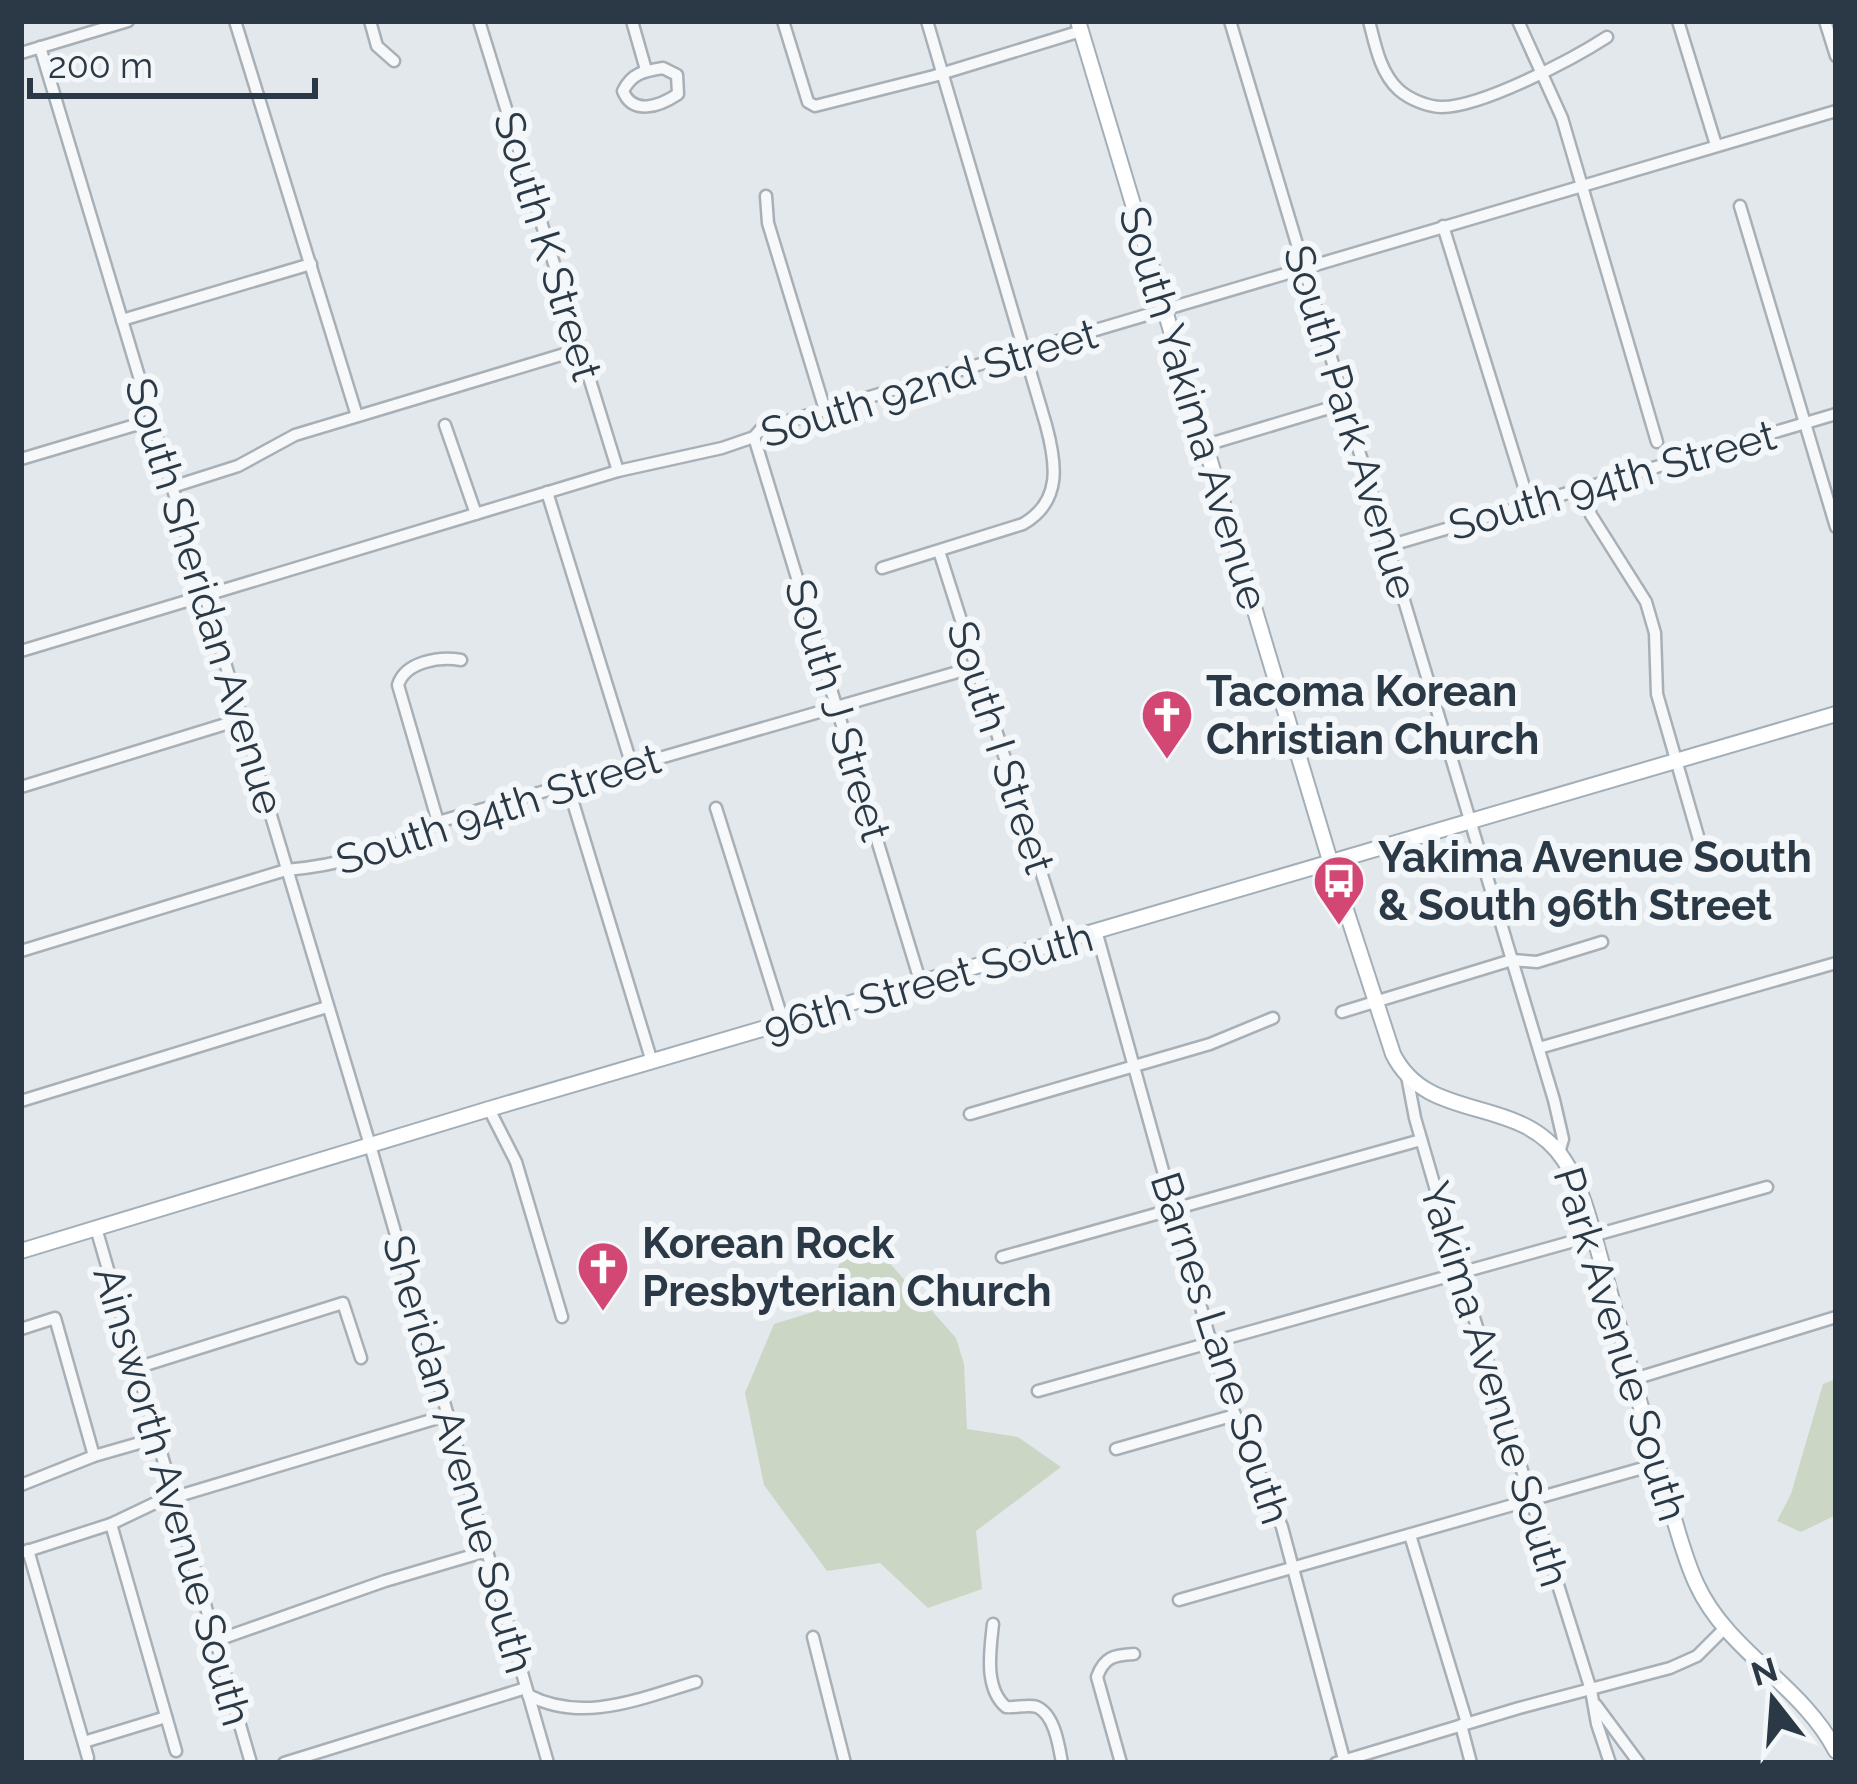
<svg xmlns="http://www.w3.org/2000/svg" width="1857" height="1784" font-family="Raleway,sans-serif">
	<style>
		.green { fill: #ccd6c4 }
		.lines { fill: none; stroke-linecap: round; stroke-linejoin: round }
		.minor-casing { stroke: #a8b0b7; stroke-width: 15 }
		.major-casing { stroke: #a2afb8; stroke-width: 18 }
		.minor { stroke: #f6f8fa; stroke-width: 10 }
		.major { stroke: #fff; stroke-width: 14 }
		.labels { text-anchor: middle; stroke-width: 12; stroke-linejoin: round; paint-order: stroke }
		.street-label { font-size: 42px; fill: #2a3945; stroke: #f3f7f9 }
		.poi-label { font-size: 42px; font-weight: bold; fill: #2a3945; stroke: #f3f7f9; text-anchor: start }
	</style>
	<rect width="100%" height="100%" fill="#e3e8ec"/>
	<g class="green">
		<polygon points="870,1241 956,1338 964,1364 967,1429 1018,1437 1061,1467 976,1531 982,1589 928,1608 880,1563 827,1571 764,1485 745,1393 774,1324 826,1308 842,1255"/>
		<polygon points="1836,1379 1836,1515 1801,1532 1777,1521 1791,1494 1823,1384"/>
	</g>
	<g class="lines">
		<g class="minor-casing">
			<g id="minor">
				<polyline points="235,21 357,416"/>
				<polyline points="370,21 377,46 394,61"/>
				<polyline points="479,21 618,471"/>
				<polyline points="632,21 646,70"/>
				<polyline points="783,21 808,102 815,106 934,76 1081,31"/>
				<polyline points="1230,21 1554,1100 1563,1139 1559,1153"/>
				<path d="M 1369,21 C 1375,44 1380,73 1399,90 C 1409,99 1428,107 1442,107 C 1482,107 1573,59 1607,37"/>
				<polyline points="1518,21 1562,118 1657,442"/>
				<polyline points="1678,21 1716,145"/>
				<polyline points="1825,21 1836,56"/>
				<polyline points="40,47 370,1145 548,1763"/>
				<polyline points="21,53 128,21"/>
				<path d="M 663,68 L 677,75 L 678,94 C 660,106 633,116 623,91 C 632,73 644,71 663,68 Z"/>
				<polyline points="766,196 768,223 825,410"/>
				<polyline points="1740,206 1836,527"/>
				<polyline points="1443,226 1530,506"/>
				<polyline points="122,320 311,264"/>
				<polyline points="445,425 476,514"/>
				<polyline points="754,437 921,984"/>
				<polyline points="1206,445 1346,403"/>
				<polyline points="21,459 152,420"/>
				<polyline points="172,487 238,466 295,435 581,349"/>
				<polyline points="1583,490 1591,515 1646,602 1655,633 1657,694 1700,843"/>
				<polyline points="547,492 632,766"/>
				<polyline points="1388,546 1836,414"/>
				<polyline points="939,551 1064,944"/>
				<path d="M 882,568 L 1023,524 C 1063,501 1056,462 1046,425 L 927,21"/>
				<polyline points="21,651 618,471 722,448 754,437 761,429 1836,111"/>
				<polyline points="568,786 652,1062"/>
				<polyline points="21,787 242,719"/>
				<polyline points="716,808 784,1024"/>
				<path d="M 438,822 L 398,685 C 405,662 439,656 461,660"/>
				<polyline points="1097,934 1211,1343 1233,1410 1282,1527 1345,1763"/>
				<path d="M 21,951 L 286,870 C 335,866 397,850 438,822 L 975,667"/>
				<polyline points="1342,1012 1512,960 1537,962 1602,942"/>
				<polyline points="1539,1048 1836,963"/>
				<polyline points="1407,1076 1415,1118 1460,1273 1591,1690 1597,1724 1610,1763"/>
				<polyline points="21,1101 327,1007"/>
				<polyline points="489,1109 516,1162 562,1317"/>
				<polyline points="970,1114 1210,1044 1273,1018"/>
				<polyline points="96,1228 251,1763"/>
				<polyline points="1002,1257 1421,1140"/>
				<polyline points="21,1329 55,1318 94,1456"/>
				<polyline points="136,1368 343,1303 361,1358"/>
				<polyline points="1634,1379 1836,1317"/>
				<polyline points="1038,1391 1767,1187"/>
				<polyline points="1116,1449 1235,1415"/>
				<polyline points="21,1485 94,1456 157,1438"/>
				<polyline points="111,1524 176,1751"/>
				<polyline points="1410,1535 1467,1723"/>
				<polyline points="28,1550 88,1758"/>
				<polyline points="21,1553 111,1524 155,1503 448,1415"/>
				<polyline points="1179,1600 1657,1464"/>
				<path d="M 993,1624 C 990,1651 984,1688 1006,1707 C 1015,1708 1029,1704 1037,1707 C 1055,1715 1059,1747 1062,1763"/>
				<polyline points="813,1637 845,1763"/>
				<polyline points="215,1641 385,1581 487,1551"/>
				<path d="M 528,1695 C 584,1724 641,1698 696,1682"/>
				<polyline points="1596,1705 1639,1763"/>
				<polyline points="1461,1725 1471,1763"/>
				<polyline points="84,1742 166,1717"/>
				<polyline points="284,1763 526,1688"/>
				<path d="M 1121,1763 L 1097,1677 C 1104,1657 1114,1655 1134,1654"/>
				<polyline points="1336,1763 1519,1708 1670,1668 1697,1656 1724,1629"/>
			</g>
		</g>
		<g class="major-casing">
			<g id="major">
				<path d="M 1078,21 L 1331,864 L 1393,1054 C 1428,1125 1520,1093 1564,1160 C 1585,1192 1593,1235 1604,1271 C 1625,1347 1644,1424 1668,1499 C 1677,1527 1684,1558 1697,1585 C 1728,1652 1802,1685 1836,1751"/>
				<polyline points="21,1251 489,1109 1836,714"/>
			</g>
		</g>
		<use href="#minor" class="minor"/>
		<use href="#major" class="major"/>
	</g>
	<defs>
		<g id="church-pin" transform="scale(2.7)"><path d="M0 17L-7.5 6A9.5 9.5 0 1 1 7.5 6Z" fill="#d24774" stroke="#f3f7f9"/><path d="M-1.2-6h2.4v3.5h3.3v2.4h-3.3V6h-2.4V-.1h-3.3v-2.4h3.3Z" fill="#fff"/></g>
		<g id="bus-pin" transform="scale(2.7)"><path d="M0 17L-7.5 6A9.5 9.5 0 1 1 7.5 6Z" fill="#d24774" stroke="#f3f7f9"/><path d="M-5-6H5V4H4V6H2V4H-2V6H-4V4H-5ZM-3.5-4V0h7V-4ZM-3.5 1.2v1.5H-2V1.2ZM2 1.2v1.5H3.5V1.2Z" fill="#fff"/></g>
	</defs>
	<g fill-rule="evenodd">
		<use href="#church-pin" x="1167" y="715"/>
		<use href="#bus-pin" x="1339" y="881"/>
		<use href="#church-pin" x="603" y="1267"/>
	</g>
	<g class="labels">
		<g class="street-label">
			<text transform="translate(548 246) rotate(73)" y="15">South K Street</text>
			<text transform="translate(929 383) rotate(-17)" y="15">South 92nd Street</text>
			<text transform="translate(1194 408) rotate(73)" y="15">South Yakima Avenue</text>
			<text transform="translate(1351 422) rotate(73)" y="15">South Park Avenue</text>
			<text transform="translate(1612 480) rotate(-16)" y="15">South 94th Street</text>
			<text transform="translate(205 596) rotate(73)" y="15">South Sheridan Avenue</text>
			<text transform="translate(838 710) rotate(73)" y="15">South J Street</text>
			<text transform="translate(1001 747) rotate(72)" y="15">South I Street</text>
			<text transform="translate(498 809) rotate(-18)" y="15">South 94th Street</text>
			<text transform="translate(928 982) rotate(-16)" y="15">96th Street South</text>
			<text transform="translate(1621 1344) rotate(73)" y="15">Park Avenue South</text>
			<text transform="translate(1221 1348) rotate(72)" y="15">Barnes Lane South</text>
			<text transform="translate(1495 1384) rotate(73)" y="15">Yakima Avenue South</text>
			<text transform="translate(459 1454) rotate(74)" y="15">Sheridan Avenue South</text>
			<text transform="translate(173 1496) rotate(74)" y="15">Ainsworth Avenue South</text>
		</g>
		<g class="poi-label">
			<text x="1206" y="706">Tacoma Korean<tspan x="1206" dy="48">Christian Church</tspan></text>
			<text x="1378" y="872">Yakima Avenue South<tspan x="1378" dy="48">&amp; South 96th Street</tspan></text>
			<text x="642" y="1258">Korean Rock<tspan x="642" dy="48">Presbyterian Church</tspan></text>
		</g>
	</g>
	<rect width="1857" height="1784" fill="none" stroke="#2a3945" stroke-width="48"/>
	<g transform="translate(1773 1700) rotate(343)" stroke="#f3f7f9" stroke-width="9" paint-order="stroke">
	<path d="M0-9L21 45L0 30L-21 45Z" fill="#2a3945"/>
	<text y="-18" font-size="33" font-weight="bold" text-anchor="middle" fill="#2a3945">N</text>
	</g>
	<path d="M30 78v18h285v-18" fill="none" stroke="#2a3945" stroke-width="6"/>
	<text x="48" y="78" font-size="36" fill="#2a3945" stroke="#f3f7f9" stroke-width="9" paint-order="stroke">200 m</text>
</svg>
